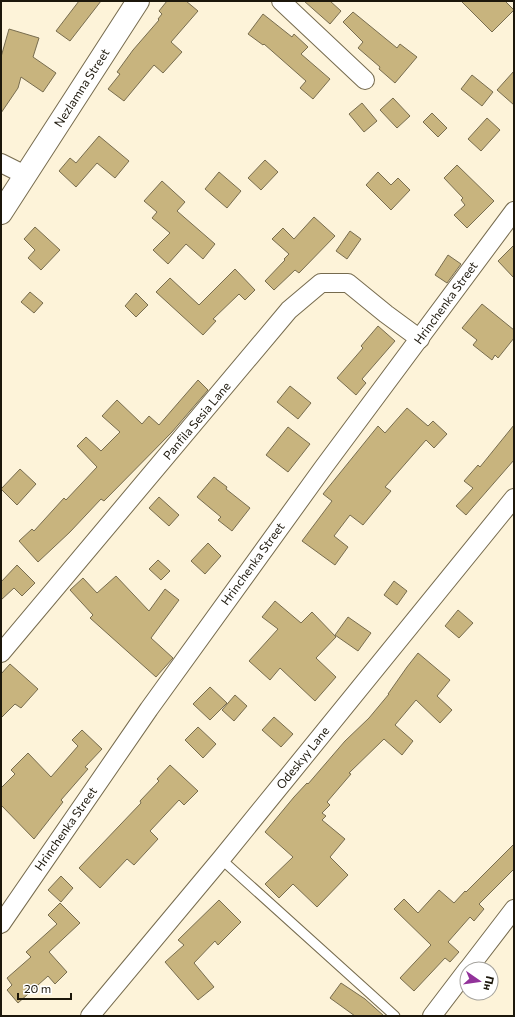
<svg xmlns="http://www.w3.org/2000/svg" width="515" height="1017" font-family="Commissioner,sans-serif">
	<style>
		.building { fill: #c8b47e; stroke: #786d4f }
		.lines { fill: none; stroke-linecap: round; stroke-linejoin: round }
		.service-casing { stroke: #766b4e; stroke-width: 11 }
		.minor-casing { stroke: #766b4e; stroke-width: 20 }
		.tertiary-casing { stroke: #766b4e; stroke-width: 24 }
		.service { stroke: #fff; stroke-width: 9 }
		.minor { stroke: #fff; stroke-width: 18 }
		.tertiary { stroke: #fff; stroke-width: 22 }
		.labels { text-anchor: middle; stroke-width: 3.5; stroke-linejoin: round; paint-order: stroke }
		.street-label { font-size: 12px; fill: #1c170b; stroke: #fff }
	</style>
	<rect width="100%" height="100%" fill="#fdf3d9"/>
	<g class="building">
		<polygon points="79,1 101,1 70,41 56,31"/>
		<polygon points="167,1 186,1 198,11 171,42 182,52 163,73 154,65 124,101 108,89 120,74 117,72 133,50 159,20 158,19 162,14 159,11"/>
		<polygon points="304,1 330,1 341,11 330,24"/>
		<polygon points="461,1 505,1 514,10 492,32"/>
		<polygon points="353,12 397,48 400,44 417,57 395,83 379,69 380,67 358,48 363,42 343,22"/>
		<polygon points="263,14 292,37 294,34 308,47 301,54 330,79 313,99 300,88 306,81 264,44 263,45 248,34"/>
		<polygon points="9,29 39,38 33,57 56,73 43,92 21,77 18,88 1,113 1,57"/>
		<polygon points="514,71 514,105 497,90"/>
		<polygon points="472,75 493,92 482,106 461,89"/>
		<polygon points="393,98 410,116 397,128 380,110"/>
		<polygon points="362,103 377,121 364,132 349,114"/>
		<polygon points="432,113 447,128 438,137 423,122"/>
		<polygon points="487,118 500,130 481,151 468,139"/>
		<polygon points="99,136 129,161 115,178 97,163 76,187 59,171 70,158 76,163"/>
		<polygon points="265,160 278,172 261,190 248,178"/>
		<polygon points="457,165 494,201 467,228 454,215 465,205 461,200 463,198 444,178"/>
		<polygon points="219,172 241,191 227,208 205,189"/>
		<polygon points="378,172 391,185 398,178 410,190 391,210 366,185"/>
		<polygon points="162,181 185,202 177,211 215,244 203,259 186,244 168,264 153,250 170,233 152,218 157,212 144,201"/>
		<polygon points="314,217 335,236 299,273 295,270 274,290 265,281 285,260 284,259 289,254 272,239 283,228 294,239"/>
		<polygon points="35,227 60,250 41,270 28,258 35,250 24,239"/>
		<polygon points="350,231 361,239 347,259 336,251"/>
		<polygon points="514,245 514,278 498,261"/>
		<polygon points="448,255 461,264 447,283 435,275"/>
		<polygon points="235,269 255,290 245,300 239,294 213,319 216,321 203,335 156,292 170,278 199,305"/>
		<polygon points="30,292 43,303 34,313 21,302"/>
		<polygon points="136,293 148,305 136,317 125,306"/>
		<polygon points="482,304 514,330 514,338 498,358 495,355 492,360 473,345 477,340 462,328"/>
		<polygon points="378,326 395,341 362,379 366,383 356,395 337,378 363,348 361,346"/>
		<polygon points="198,380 208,390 172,432 104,501 101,499 70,532 38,562 19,541 32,529 34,531 64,498 66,500 97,467 77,446 86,437 101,451 120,432 102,416 117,400 142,424 149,416 159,425"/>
		<polygon points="290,386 311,403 298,419 277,402"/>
		<polygon points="407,408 428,426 433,421 447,434 434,448 426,440 385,487 391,491 363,525 350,515 334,536 348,547 335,565 302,541 332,501 323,494 378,426 385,433"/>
		<polygon points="514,425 514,460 466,515 456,506 473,488 464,481 478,465 480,467"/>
		<polygon points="288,427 310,444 288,472 266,455"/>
		<polygon points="20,469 36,484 17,505 1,489"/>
		<polygon points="214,477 227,487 226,489 250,508 232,531 218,520 221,517 197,497"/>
		<polygon points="159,497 179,515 169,526 149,508"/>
		<polygon points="208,543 221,556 205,574 191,561"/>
		<polygon points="158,560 170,571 161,580 149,569"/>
		<polygon points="17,565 35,583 22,596 14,588 1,600 1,582"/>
		<polygon points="116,576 149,611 165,589 179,600 151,638 173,658 156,677 90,618 93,615 70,590 83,578 97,593"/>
		<polygon points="394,581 407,591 397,605 384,595"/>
		<polygon points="275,601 301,623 312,612 336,637 316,658 336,677 315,701 280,668 270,680 249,661 278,629 262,617"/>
		<polygon points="458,610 473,623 459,638 445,626"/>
		<polygon points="348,617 371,633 358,651 335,635"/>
		<polygon points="418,653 450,680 437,696 452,710 440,723 416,700 395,725 413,741 402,755 384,739 349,773 351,774 327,802 330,805 322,813 326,816 322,820 345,839 330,857 348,875 317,907 293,884 279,898 265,884 293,857 265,832 294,797 307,783 308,784 345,741 369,718 389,694 388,694 407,667"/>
		<polygon points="10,664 38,689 21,708 15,704 1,718 1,674"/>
		<polygon points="210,687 227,703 210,720 193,704"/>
		<polygon points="235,695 247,706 234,721 222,710"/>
		<polygon points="274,717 293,734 281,747 262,730"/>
		<polygon points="198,727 216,744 203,758 185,740"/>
		<polygon points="82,730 102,749 85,767 88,769 61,800 63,802 34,839 1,805 1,788 15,774 11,770 28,753 51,777 78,746 72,740"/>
		<polygon points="170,765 198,791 184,805 179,800 150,831 158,839 134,865 127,859 100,888 79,868 141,803 140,801 159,781 157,779"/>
		<polygon points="514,844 514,869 479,904 484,909 474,921 470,917 448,942 459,952 450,962 445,958 414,991 400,978 431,945 394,909 404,899 418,913 439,890 454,903 465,891 466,892"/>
		<polygon points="61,876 73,888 61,902 48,890"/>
		<polygon points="219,900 241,922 218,945 215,941 194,963 214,987 198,1000 165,962 184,945 178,940"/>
		<polygon points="60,903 80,923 49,952 67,972 55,984 48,976 18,1003 7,990 12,985 7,978 31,957 26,952 57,924 48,915"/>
		<polygon points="341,983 365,999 384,1016 355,1016 330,998"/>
	</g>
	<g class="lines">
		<g class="service-casing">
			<polyline id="service" points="221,859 395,1016"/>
		</g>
		<g class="minor-casing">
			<g id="minor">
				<polyline points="281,1 365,80"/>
				<polyline points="1,163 25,175"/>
				<polyline points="1,653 289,310 321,283 348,283 386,314 420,339"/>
				<polyline points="1,924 149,709 323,468 514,211"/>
				<polyline points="468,969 514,909"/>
				<polyline points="90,1016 221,859 514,498"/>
				<polyline points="432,1016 467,970"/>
			</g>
		</g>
		<g class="tertiary-casing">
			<polyline id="tertiary" points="1,213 138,1"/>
		</g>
		<use href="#service" class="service"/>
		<use href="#minor" class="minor"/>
		<use href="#tertiary" class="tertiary"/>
	</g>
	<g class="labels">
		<g class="street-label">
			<text transform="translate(82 88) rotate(-57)" y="4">Nezlamna Street</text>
			<text transform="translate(446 303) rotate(-54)" y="4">Hrinchenka Street</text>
			<text transform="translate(197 421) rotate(-50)" y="4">Panfila Sesia Lane</text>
			<text transform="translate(253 564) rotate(-54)" y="4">Hrinchenka Street</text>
			<text transform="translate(303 758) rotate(-51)" y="4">Odeskyy Lane</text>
			<text transform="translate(66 829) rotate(-55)" y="4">Hrinchenka Street</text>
		</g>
	</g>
	<rect width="515" height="1017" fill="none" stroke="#1c170b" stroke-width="4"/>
	<g transform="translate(479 981) rotate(103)"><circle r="19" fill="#ffffff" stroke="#a4a29d"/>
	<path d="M0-3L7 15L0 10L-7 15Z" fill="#92329a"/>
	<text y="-6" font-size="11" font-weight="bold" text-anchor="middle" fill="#1c170b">Пн</text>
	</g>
	<path d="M18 993v6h53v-6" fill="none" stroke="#1c170b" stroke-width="2"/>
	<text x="24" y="993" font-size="12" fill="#1c170b" stroke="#ffffff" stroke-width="3" paint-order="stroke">20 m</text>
</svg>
